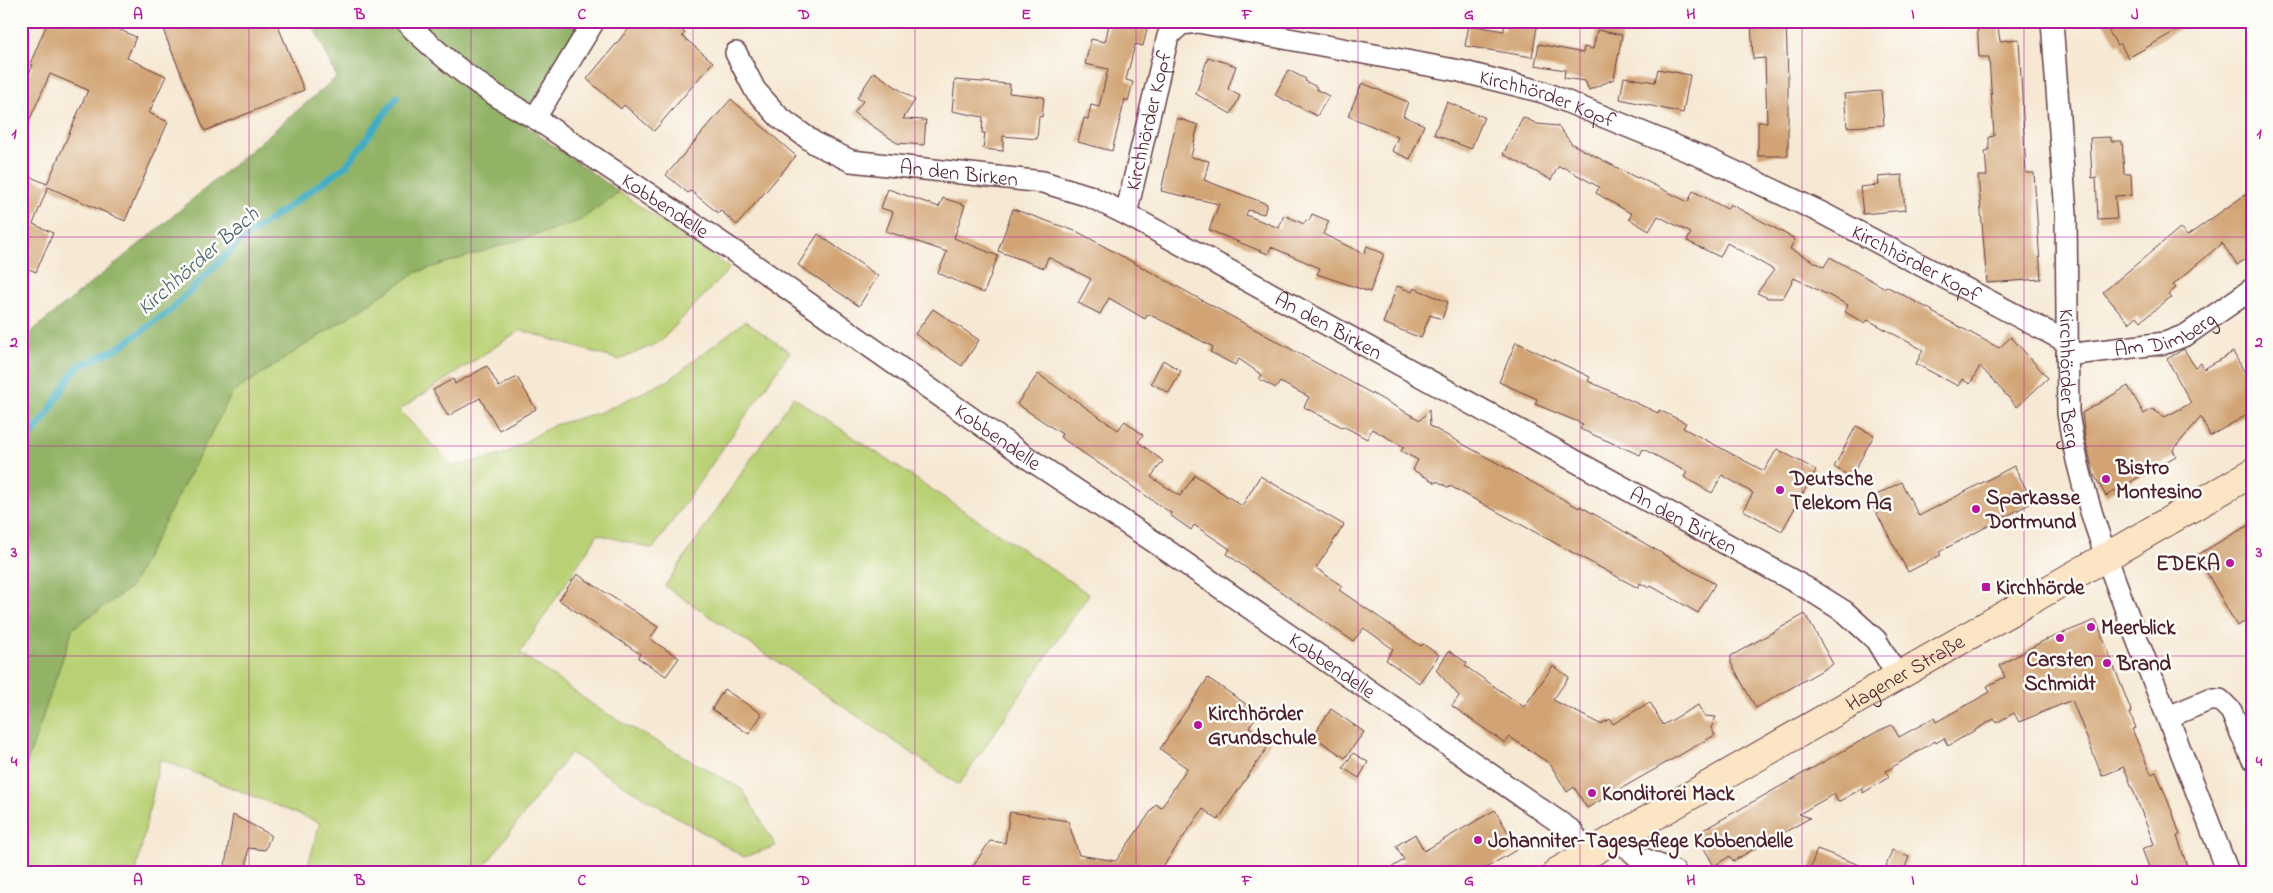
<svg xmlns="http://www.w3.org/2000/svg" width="2273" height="893" font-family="'Indie Flower',sans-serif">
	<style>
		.green { fill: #b9d175; stroke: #827850 }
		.forest { fill: #92b366; stroke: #6e6948 }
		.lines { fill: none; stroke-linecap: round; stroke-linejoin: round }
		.stream { stroke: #42adc1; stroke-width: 7 }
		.building { fill: #d2a474 }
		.street-casing { stroke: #643d44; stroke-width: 24 }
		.secondary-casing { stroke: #643d44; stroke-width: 30 }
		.street { stroke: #fff; stroke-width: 21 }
		.secondary { stroke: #fce5c4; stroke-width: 28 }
		.grid { fill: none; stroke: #b5179e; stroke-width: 1; stroke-opacity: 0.55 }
		.poi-dot { fill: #b5179e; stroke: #fdfcf7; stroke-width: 2 }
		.labels { text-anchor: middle; stroke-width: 5; stroke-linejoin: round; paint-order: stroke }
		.street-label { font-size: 21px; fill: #4a1f2b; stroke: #fdfcf7 }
		.poi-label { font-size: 21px; font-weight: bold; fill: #4a1f2b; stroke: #fdfcf7; text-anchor: start }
		.water-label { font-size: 22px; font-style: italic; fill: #465f6e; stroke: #fdfcf7 }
		.neatline { fill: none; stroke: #b5179e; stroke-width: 2 }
		.grid-label { font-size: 16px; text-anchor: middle; font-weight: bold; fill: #b5179e }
	</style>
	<rect width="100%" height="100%" fill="#fdfcf7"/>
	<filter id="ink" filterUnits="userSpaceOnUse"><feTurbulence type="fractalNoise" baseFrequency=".02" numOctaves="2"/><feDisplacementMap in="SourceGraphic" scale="10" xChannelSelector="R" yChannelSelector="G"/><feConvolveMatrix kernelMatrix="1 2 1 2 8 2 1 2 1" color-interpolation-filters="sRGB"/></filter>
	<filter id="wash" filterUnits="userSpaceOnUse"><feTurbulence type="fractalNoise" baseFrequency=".0096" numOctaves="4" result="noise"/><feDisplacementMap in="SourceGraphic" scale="20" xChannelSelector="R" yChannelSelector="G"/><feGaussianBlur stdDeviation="1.12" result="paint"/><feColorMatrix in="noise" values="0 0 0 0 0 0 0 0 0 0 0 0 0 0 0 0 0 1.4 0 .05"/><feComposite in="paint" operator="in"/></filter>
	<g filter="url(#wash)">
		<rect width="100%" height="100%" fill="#f6e8d3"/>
		<g class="green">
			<polygon points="619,192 730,268 660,342 619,360 521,330 399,410 453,466 502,455 554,425 601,412 669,380 745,321 790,352 653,549 598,534 520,653 602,711 742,789 776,846 744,857 570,753 480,872 306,872 320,823 160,759 136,872 24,872 21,863 21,780 73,628 130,588 232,393 417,272 579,221"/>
			<polygon points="793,397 1089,594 959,785 665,586"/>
		</g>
		<polygon class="forest" points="311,21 586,21 526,126 619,192 579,221 417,272 232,393 130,588 73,628 21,780 21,340 147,238 337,77"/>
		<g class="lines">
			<polyline class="stream" points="21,449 44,419 76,368 120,347 171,310 240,241 347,165 397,97"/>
		</g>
		<g id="blocks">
			<g class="building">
				<polygon points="48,21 100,21 136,37 127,58 166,76 149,113 168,122 125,221 48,187 33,224 53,233 36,272 21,266 21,173 47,184 88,90 50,74 21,139 21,91 33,65 30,64"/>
				<polygon points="181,21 276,21 304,90 205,131 165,35 165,28"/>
				<polygon points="635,21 670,21 685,33 682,36 713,62 654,131 624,105 621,109 587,79"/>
				<polygon points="1110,21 1149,21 1143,46 1135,44 1126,80 1133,82 1128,101 1125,99 1112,151 1078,142 1084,118 1088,119 1091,105 1099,107 1108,69 1085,64 1091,39 1105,42"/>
				<polygon points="1505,21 1538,21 1532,57 1465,46 1469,25 1504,31"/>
				<polygon points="1751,21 1786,21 1788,78 1788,156 1758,156 1758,122 1767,122 1765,58 1753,59"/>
				<polygon points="1977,21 1997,21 2000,41 2019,39 2026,173 2034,173 2041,279 1987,283 1978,176 1987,176 1985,151 1989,150 1989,137 1994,136 1989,57 1979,57"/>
				<polygon points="2103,21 2193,21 2128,58 2120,43 2117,45"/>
				<polygon points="1597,30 1622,35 1614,79 1589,90 1585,81 1564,78 1565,70 1535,65 1539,44 1583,53 1584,47 1593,49"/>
				<polygon points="1208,57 1236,66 1228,89 1240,96 1231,114 1196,94"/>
				<polygon points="1658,69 1690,75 1683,113 1620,99 1624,77 1655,82"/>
				<polygon points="1288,70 1306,79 1305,81 1317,87 1316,89 1329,96 1317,116 1275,95"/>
				<polygon points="874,72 915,100 903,119 926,120 924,145 897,143 854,113 863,101 857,98"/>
				<polygon points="955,80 1010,84 1009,93 1044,97 1042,117 1039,116 1037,139 1003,136 1003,151 983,149 985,133 982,133 983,117 952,111"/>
				<polygon points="1362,83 1408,102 1403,116 1424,125 1410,159 1392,151 1398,137 1348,116"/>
				<polygon points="1881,91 1884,125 1847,127 1844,94"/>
				<polygon points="731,99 796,156 737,225 720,210 718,213 691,191 688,193 666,175"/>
				<polygon points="1447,102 1484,117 1471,149 1434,134"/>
				<polygon points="1523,117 1537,124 1558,126 1572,144 1637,178 1638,177 1688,202 1693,191 1727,209 1730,204 1795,239 1790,249 1824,267 1830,257 1885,288 1886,286 1933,311 1932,312 1999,348 2011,337 2048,378 2017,407 1980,366 1970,384 1962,379 1958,386 1916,364 1923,350 1868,320 1865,323 1845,312 1848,305 1794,278 1783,298 1768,298 1757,293 1774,270 1727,243 1720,257 1687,241 1691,233 1658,216 1649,231 1629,219 1632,214 1596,193 1599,187 1565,168 1558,167 1551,180 1503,154"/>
				<polygon points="1177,118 1198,125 1191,157 1209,161 1204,180 1267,204 1264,214 1248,210 1246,215 1279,228 1284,215 1304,224 1306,220 1309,221 1312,214 1329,221 1323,234 1364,254 1367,246 1384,254 1370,292 1317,274 1320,268 1271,247 1268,254 1209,230 1219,204 1161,191"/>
				<polygon points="2111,137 2111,141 2122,141 2124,174 2131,174 2132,195 2115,196 2117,219 2098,220 2096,177 2092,178 2090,138"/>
				<polygon points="1902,175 1905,210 1863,214 1860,187 1879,185 1878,177"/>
				<polygon points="888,189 939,207 943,198 965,205 954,238 998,256 984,293 938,273 947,252 886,231 893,212 881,208"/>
				<polygon points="2252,190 2252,254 2237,265 2222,243 2173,285 2176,288 2168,294 2171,297 2141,321 2137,316 2129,323 2103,292 2180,228 2187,236"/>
				<polygon points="1013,209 1078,232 1420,420 1429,410 1430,426 1579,508 1580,506 1715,584 1698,613 1651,586 1649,588 1640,583 1638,588 1450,486 1449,488 1437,481 1436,483 1413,470 1418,460 1401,451 1404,447 1372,429 1367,439 1343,426 1342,427 1304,407 1309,397 1280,382 1276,388 1259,379 1262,375 1239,359 1235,365 1210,352 1213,347 1171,325 1148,314 1145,319 1109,298 1100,314 1078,303 1091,279 1048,257 1044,268 998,251"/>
				<polygon points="818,234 878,276 859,306 798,265"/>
				<polygon points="1397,286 1412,292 1414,288 1448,302 1442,319 1430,315 1421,338 1383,323"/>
				<polygon points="933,309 979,340 962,366 915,334"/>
				<polygon points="1516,342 1590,377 1588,381 1658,413 1659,410 1686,423 1683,428 1764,471 1777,449 1816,470 1782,531 1743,510 1753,493 1722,475 1712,493 1684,477 1687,472 1643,449 1640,455 1580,429 1583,424 1535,404 1537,399 1499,382"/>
				<polygon points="2184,349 2195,367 2201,363 2204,369 2233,352 2252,385 2252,412 2210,436 2201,417 2173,450 2176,456 2106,496 2094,475 2085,439 2082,413 2128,386 2144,414 2152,409 2165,417 2191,403 2167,359"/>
				<polygon points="1163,360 1181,371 1169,393 1151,383"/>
				<polygon points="487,366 499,387 517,377 536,409 499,430 480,398 448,416 433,390 453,379 455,384"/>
				<polygon points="1038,374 1118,430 1125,421 1143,435 1138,442 1163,461 1151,477 1180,496 1195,475 1242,506 1260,476 1344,525 1316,568 1342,586 1339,590 1421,646 1423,644 1439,655 1419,683 1386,660 1393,649 1364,628 1353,641 1242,565 1227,554 1230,549 1194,525 1191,530 1170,515 1171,513 1060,437 1062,434 1017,404"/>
				<polygon points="1856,426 1874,435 1851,477 1834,467"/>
				<polygon points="2014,466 2033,502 1939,552 1941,555 1908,572 1869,499 1901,482 1919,516"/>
				<polygon points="2252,523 2252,618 2237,626 2197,555"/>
				<polygon points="577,574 658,627 650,639 679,658 666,676 638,658 640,654 559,600"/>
				<polygon points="1805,614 1833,664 1756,708 1731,663 1731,656"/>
				<polygon points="2096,620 2132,713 2130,713 2136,728 2132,729 2151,774 2156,772 2159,779 2173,814 2180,835 2177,836 2189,872 2151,872 2142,849 2154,844 2126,772 2123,767 2102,776 2072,700 2019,722 2014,713 1996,723 1994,719 1948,746 1944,738 1936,743 1935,741 1886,771 1889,777 1863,793 1863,788 1838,802 1834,794 1799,814 1810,818 1733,861 1730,856 1714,866 1696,834 1880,730 1892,725 1899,737 1934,718 1936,722 1990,692 1987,686 2005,677 1999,666 2043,641"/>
				<polygon points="1449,651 1467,663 1465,666 1524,707 1553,666 1569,677 1553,700 1600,724 1610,719 1613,724 1650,702 1663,725 1698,705 1704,716 1716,717 1711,728 1715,735 1587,808 1574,787 1567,792 1550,764 1510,737 1505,743 1452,706 1459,696 1436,670"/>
				<polygon points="1208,678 1259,713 1249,727 1271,742 1218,820 1203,809 1159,872 969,872 990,841 1005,843 1010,812 1068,821 1079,855 1116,861 1156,804 1161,808 1187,768 1160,749"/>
				<polygon points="724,689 762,714 749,734 712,709"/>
				<polygon points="1331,709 1364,732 1345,758 1313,736"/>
				<polygon points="1353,753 1368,762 1359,778 1343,768"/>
				<polygon points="1495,810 1518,849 1479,872 1384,872 1404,860 1396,846 1415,834 1424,851"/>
				<polygon points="233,815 271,835 265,850 248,848 246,872 224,872"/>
				<polygon points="1817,849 1873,870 1873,872 1809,872"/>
				<polygon points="1892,850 1909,857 1903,872 1884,872"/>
			</g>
		</g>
	</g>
	<g filter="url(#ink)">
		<use href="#blocks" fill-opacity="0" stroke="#643d44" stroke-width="1"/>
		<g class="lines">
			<g class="street-casing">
				<g id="street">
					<path id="s1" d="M 405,21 C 443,59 488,94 535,118 L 750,262 L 1031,460 L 1156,543 L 1572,831 L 1587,855"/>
					<path id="s2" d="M 2052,21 L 2066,214 L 2068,413 C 2079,490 2108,562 2135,634 C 2166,714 2197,793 2228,872"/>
					<path id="s3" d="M 736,53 L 755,90 L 779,117 L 816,144 L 851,161 L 1043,182 L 1089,196 L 1126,214 L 1810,590 L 1845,612 L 1876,640 L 1898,677"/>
					<polyline points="535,118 594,21"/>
					<path id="s4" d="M 1126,214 L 1168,36 L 1181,24 L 1198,22 L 1460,71 L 1543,92 L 1710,160 L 1822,213 L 2067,342"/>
					<path id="s5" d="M 2067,355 L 2165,343 L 2186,335 L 2252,289"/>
					<polyline points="2168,717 2209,700 2220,700 2231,711 2252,758"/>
					<polyline points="1616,838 1637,856 1675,872"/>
				</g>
			</g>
			<g class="secondary-casing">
				<g id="secondary">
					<path id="s6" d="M 1557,872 L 2252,473"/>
				</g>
			</g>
			<use href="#street" class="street"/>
			<use href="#secondary" class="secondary"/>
		</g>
	</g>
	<path class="grid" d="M 249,21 L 249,872M 471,21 L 471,872M 693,21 L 693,872M 915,21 L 915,872M 1136,21 L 1136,872M 1358,21 L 1358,872M 1580,21 L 1580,872M 1802,21 L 1802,872M 2024,21 L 2024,872M 21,237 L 2252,237M 21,446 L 2252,446M 21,656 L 2252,656"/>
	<g class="poi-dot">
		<circle cx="2106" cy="479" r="5"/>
		<circle cx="1780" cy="490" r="5"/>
		<circle cx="1976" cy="509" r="5"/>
		<circle cx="2230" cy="563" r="5"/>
		<rect x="1981" y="582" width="10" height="10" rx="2.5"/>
		<circle cx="2091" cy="627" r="5"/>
		<circle cx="2060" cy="638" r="5"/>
		<circle cx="2107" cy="663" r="5"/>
		<circle cx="1198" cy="725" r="5"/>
		<circle cx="1592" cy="793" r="5"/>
		<circle cx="1478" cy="840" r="5"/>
	</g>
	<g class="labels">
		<g class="street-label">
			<text dy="7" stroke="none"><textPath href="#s4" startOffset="576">Kirchhörder Kopf</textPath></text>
			<text dy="7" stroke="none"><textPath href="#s4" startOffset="96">Kirchhörder Kopf</textPath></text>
			<text dy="7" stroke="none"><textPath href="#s3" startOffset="271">An den Birken</textPath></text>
			<text dy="7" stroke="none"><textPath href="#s1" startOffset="320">Kobbendelle</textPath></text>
			<text dy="7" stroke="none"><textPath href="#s4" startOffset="981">Kirchhörder Kopf</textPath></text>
			<text dy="7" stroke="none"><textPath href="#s3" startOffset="676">An den Birken</textPath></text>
			<text dy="7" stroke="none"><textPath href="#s5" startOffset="101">Am Dimberg</textPath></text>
			<text dy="7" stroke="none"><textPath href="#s2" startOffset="358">Kirchhörder Berg</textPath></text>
			<text dy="7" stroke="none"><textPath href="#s1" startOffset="725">Kobbendelle</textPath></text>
			<text dy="7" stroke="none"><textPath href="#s3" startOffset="1081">An den Birken</textPath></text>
			<text dy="7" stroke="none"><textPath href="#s1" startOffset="1130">Kobbendelle</textPath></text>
			<text dy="7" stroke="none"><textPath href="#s6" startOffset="401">Hagener Straße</textPath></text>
		</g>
		<g class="poi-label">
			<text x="2116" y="474">Bistro<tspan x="2116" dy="24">Montesino</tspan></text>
			<text x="1790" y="485">Deutsche<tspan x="1790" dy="24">Telekom AG</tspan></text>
			<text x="1986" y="504">Sparkasse<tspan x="1986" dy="24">Dortmund</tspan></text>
			<text x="2220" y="570" text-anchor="end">EDEKA</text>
			<text x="1996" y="594">Kirchhörde</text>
			<text x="2101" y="634">Meerblick</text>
			<text x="2060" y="666" text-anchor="middle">Carsten<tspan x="2060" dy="24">Schmidt</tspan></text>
			<text x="2117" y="670">Brand</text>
			<text x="1208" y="720">Kirchhörder<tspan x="1208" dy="24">Grundschule</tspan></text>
			<text x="1602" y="800">Konditorei Mack</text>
			<text x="1488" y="847">Johanniter-Tagespflege Kobbendelle</text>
		</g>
		<g class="water-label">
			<text transform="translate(197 260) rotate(-41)" y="8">Kirchhörder Bach</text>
		</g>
	</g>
	<rect width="2273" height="893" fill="none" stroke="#fdfcf7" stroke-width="55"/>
	<rect x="28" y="28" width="2218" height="838" class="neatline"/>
	<g class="grid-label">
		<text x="138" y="19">A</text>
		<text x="360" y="19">B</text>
		<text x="582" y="19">C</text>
		<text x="804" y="19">D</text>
		<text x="1026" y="19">E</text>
		<text x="1247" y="19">F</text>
		<text x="1469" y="19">G</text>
		<text x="1691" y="19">H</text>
		<text x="1913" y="19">I</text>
		<text x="2135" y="19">J</text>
		<text x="14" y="138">1</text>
		<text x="2259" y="138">1</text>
		<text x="14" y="347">2</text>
		<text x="2259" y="347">2</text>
		<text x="14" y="557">3</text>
		<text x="2259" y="557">3</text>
		<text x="14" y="766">4</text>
		<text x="2259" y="766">4</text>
		<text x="138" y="885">A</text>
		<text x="360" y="885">B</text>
		<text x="582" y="885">C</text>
		<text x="804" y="885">D</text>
		<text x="1026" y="885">E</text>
		<text x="1247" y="885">F</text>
		<text x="1469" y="885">G</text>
		<text x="1691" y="885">H</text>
		<text x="1913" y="885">I</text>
		<text x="2135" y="885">J</text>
	</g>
</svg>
